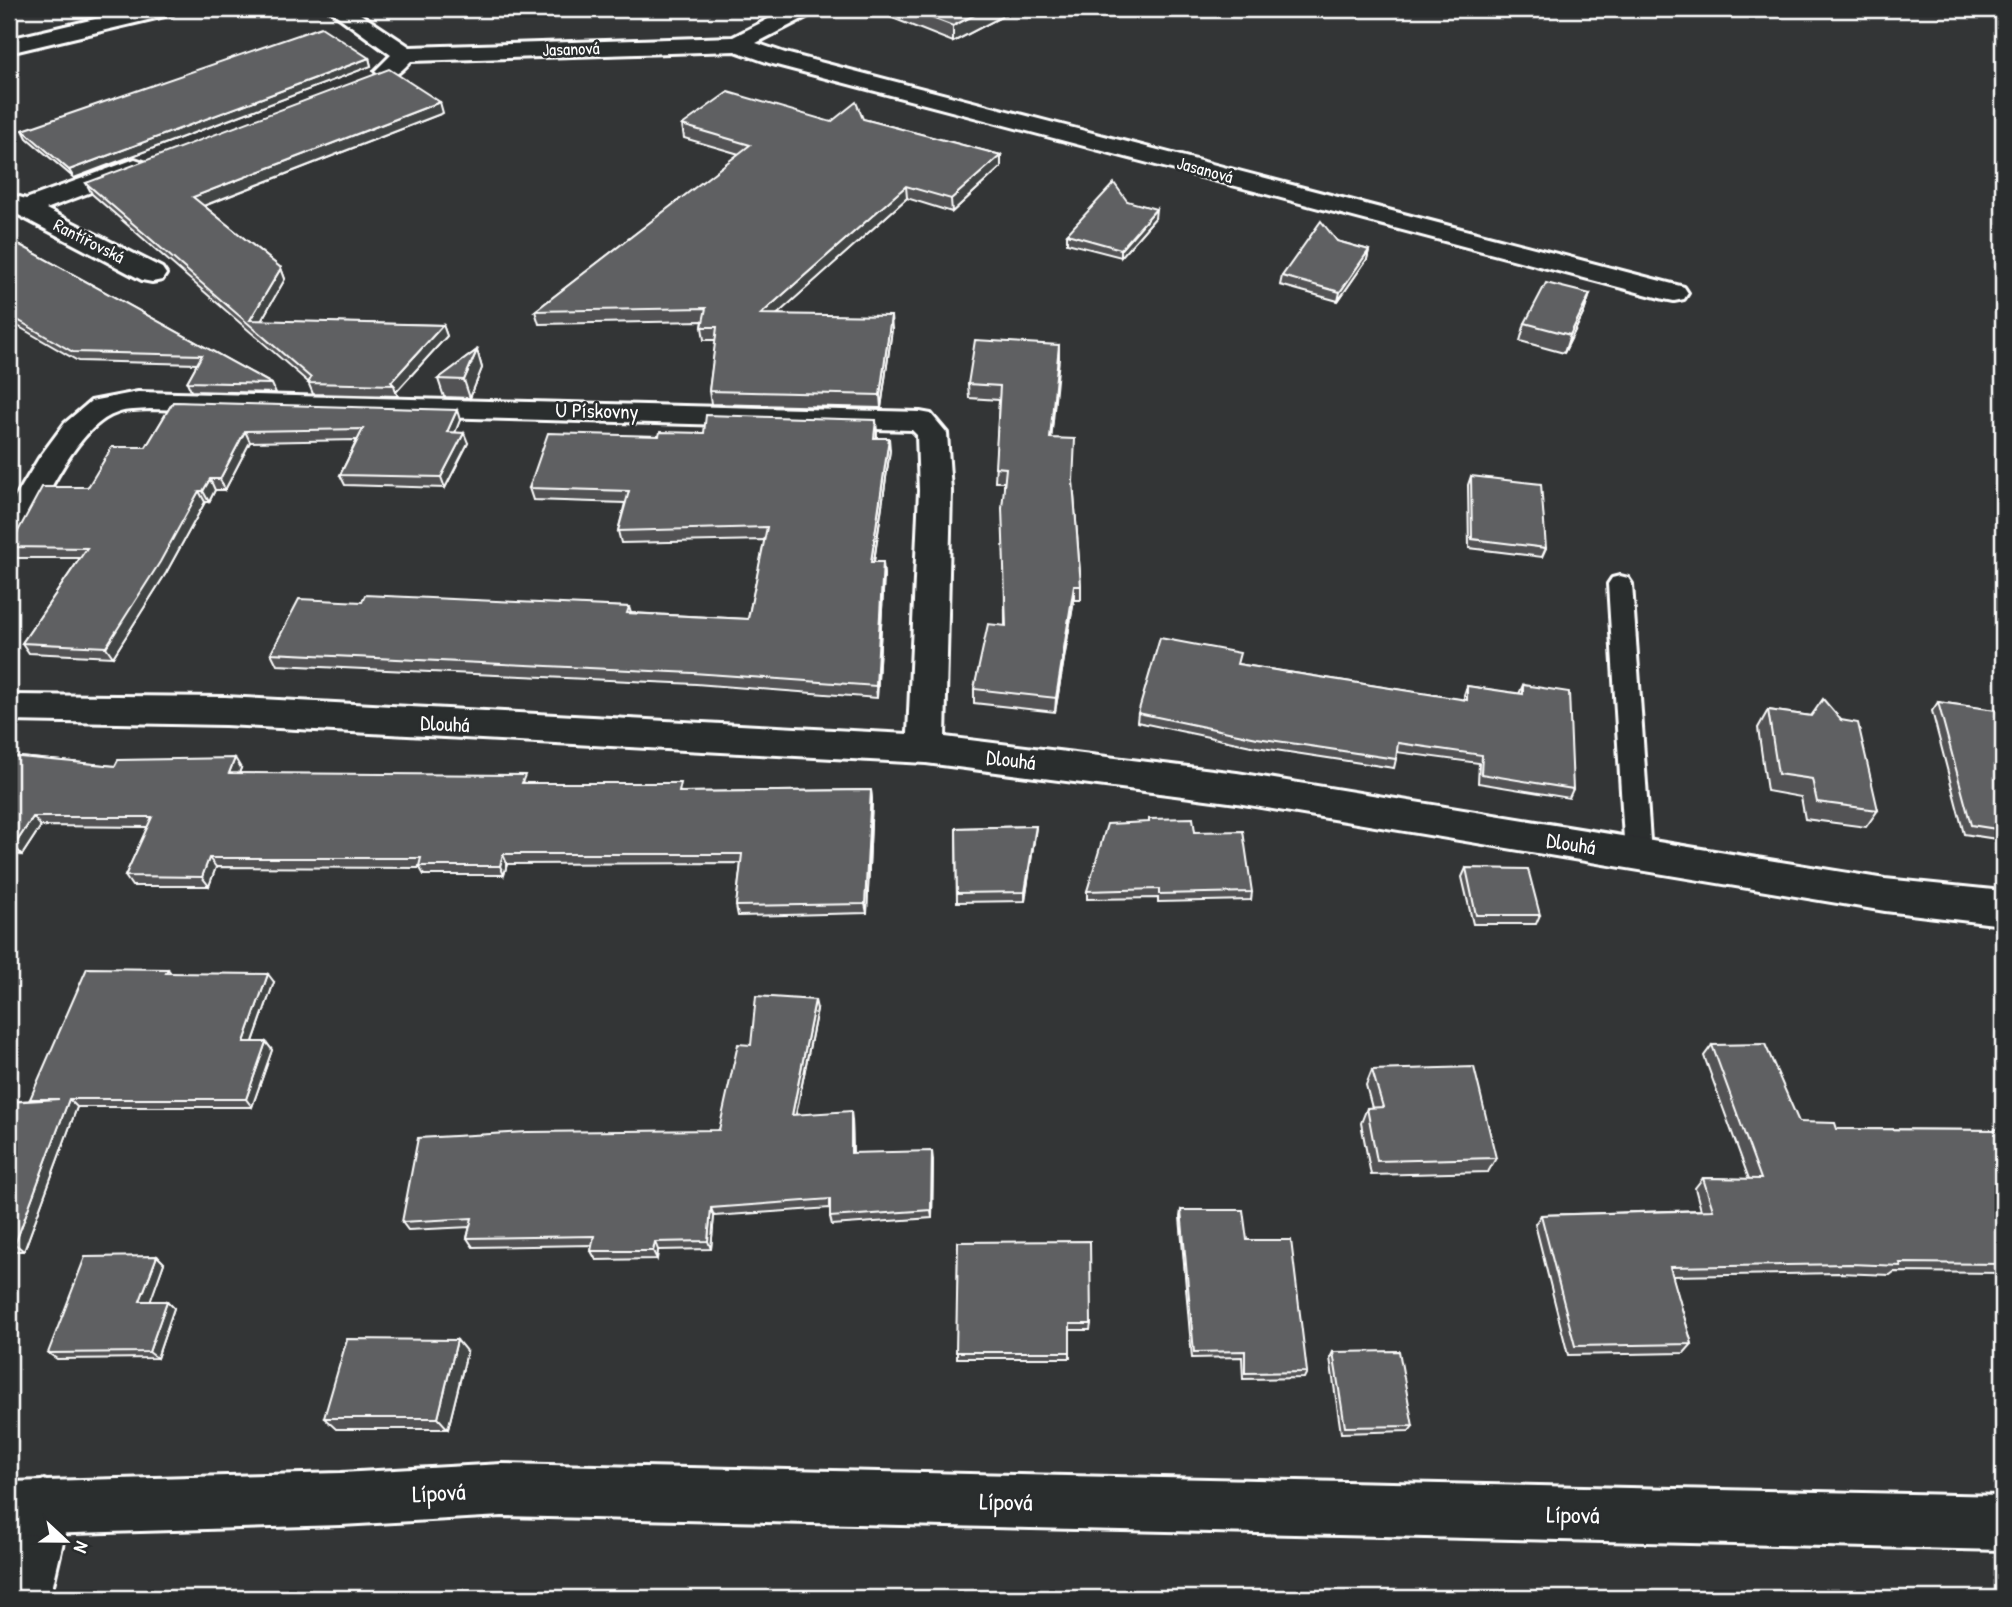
<svg xmlns="http://www.w3.org/2000/svg" width="2012" height="1607" font-family="'Patrick Hand',sans-serif">
	<style>
		.lines { fill: none; stroke-linecap: round; stroke-linejoin: round }
		.lane-casing { stroke: #fff; stroke-width: 6 }
		.street-casing { stroke: #fff; stroke-width: 6 }
		.secondary-casing { stroke: #fff; stroke-width: 6 }
		.lane { fill: #2a2d2e; fill-rule: evenodd }
		.street { fill: #2a2d2e; fill-rule: evenodd }
		.secondary { fill: #2a2d2e; fill-rule: evenodd }
		.wall { fill: #525354; stroke: #fff; stroke-width: 2 }
		.shaded-wall { fill: #424445; stroke: #fff; stroke-width: 2 }
		.building { fill: #5f6162; stroke: #fff; stroke-width: 2 }
		.labels { text-anchor: middle; stroke-width: 5; stroke-linejoin: round; paint-order: stroke }
		.far-street-label { font-size: 18px; fill: #fff; stroke: #2a2d2e }
		.street-label { font-size: 21px; fill: #fff; stroke: #2a2d2e }
		.near-street-label { font-size: 24px; fill: #fff; stroke: #2a2d2e }
	</style>
	<rect width="100%" height="100%" fill="#333536"/>
	<filter id="ink" filterUnits="userSpaceOnUse"><feTurbulence type="fractalNoise" baseFrequency=".0143" numOctaves="2"/><feDisplacementMap in="SourceGraphic" scale="14" xChannelSelector="R" yChannelSelector="G"/><feConvolveMatrix kernelMatrix="1 2 1 2 8 2 1 2 1" color-interpolation-filters="sRGB"/></filter>
	<g filter="url(#ink)">
		<g class="lines">
			<g class="lane-casing">
				<g id="lane">
					<polygon points="104,9 122,9 135,18 132,21 122,21"/>
					<polygon points="1620,576 1628,578 1632,584 1651,855 1648,863 1638,866 1628,863 1625,855 1608,584 1612,578"/>
				</g>
			</g>
			<g class="street-casing">
				<g id="street">
					<path d="M 328,9 L 353,9 L 410,47 L 733,37 L 788,9 L 815,9 L 812,14 L 756,43 L 785,53 L 1684,287 L 1688,293 L 1684,299 L 1674,301 L 1664,299 L 769,63 L 735,51 L 411,61 C 401,71 394,80 379,76 L 375,71 L 391,55 Z"/>
					<polygon points="135,159 144,162 148,167 144,172 46,209 162,268 166,274 162,280 152,282 142,280 9,210 9,194 26,199"/>
					<path d="M 138,392 L 920,412 L 931,414 L 947,433 L 951,491 L 945,737 L 1237,773 L 1885,879 L 2003,891 L 2003,925 L 1885,911 L 1237,803 L 926,763 L 225,725 L 9,721 L 9,695 L 225,697 L 908,734 L 919,491 L 917,435 L 912,430 L 150,409 C 139,410 127,409 117,413 C 74,427 43,507 21,544 L 9,547 L 9,508 L 39,458 L 65,423 L 91,401 Z"/>
					<path d="M 44,1480 L 63,1488 L 71,1507 L 50,1598 L 9,1598 C 9,1557 9,1527 25,1488 Z"/>
				</g>
			</g>
			<g class="secondary-casing">
				<g id="secondary">
					<polygon points="138,9 176,9 173,14 9,53 9,39"/>
					<polygon points="502,1464 2003,1496 2003,1550 502,1516 341,1525 9,1535 9,1482 341,1473"/>
				</g>
			</g>
			<use href="#lane" class="lane"/>
			<use href="#street" class="street"/>
			<use href="#secondary" class="secondary"/>
		</g>
		<g class="wall">
			<polygon points="885,9 1005,9 1005,15 953,42 885,15"/>
			<polygon points="369,58 371,66 74,178 27,138 23,130"/>
			<polygon points="443,113 204,206 281,268 285,279 261,321 443,325 447,336 396,392 398,396 313,394 308,382 92,194 86,183"/>
			<polygon points="863,119 1001,155 1001,167 952,212 907,198 777,314 892,329 881,408 711,404 709,391 716,340 704,340 702,327 703,321 539,324 535,311 739,154 684,138 682,125 831,122"/>
			<polygon points="1127,201 1155,218 1121,257 1067,243 1067,234"/>
			<polygon points="9,239 272,384 276,393 191,391 187,382 197,364 78,361 9,321"/>
			<polygon points="1337,241 1369,250 1367,259 1338,301 1280,285 1282,276"/>
			<polygon points="1590,294 1584,312 1564,353 1520,341 1525,323"/>
			<polygon points="1059,345 1051,438 1073,482 1081,586 1081,600 1074,600 1055,712 974,703 974,689 1005,626 1004,482 995,482 999,400 969,398 968,384"/>
			<polygon points="477,350 482,368 470,398 444,397 438,379"/>
			<polygon points="173,402 460,420 455,432 468,443 445,488 345,485 340,475 357,440 250,442 225,490 215,490 209,502 205,502 166,573 113,657 29,653 22,643 80,558 9,558 9,537 16,535 146,447"/>
			<polygon points="877,432 877,438 890,450 874,562 884,574 877,698 696,684 277,665 271,653 362,602 629,607 631,613 748,619 765,540 621,543 618,531 625,503 533,500 529,488 659,436 704,433"/>
			<polygon points="1471,476 1546,548 1542,557 1469,548 1468,485"/>
			<polygon points="1238,664 1464,700 1464,695 1467,686 1519,694 1523,685 1573,789 1569,798 1478,783 1479,763 1397,752 1396,759 1394,768 1256,747 1137,722 1138,713"/>
			<polygon points="1938,702 2003,711 2003,840 1964,834 1932,711"/>
			<polygon points="1768,710 1841,720 1878,810 1866,827 1805,819 1801,797 1767,791 1758,728"/>
			<polygon points="9,756 115,766 241,768 239,773 528,783 683,792 871,790 872,800 867,913 738,916 736,906 741,863 507,864 504,875 424,875 420,868 216,867 209,886 132,886 125,876 148,827 41,826 22,855 9,854"/>
			<polygon points="1149,819 1195,832 1252,892 1251,900 1158,902 1158,898 1087,899 1087,891 1149,822"/>
			<polygon points="1036,826 1035,834 1025,901 957,902 956,828"/>
			<polygon points="1466,868 1540,915 1536,924 1473,924 1462,877"/>
			<polygon points="168,969 171,973 274,982 253,1042 266,1042 272,1050 252,1107 77,1107 24,1251 9,1251 9,1102 32,1100 30,1099"/>
			<polygon points="817,1009 796,1115 852,1120 853,1153 933,1160 932,1218 832,1225 830,1217 830,1208 714,1216 711,1249 658,1250 657,1259 596,1260 591,1251 592,1245 473,1247 467,1238 470,1227 408,1230 402,1222 719,1130 751,1045"/>
			<polygon points="1712,1045 1799,1122 1837,1129 2003,1130 2003,1273 1894,1272 1890,1275 1839,1273 1672,1276 1692,1344 1684,1353 1568,1355 1535,1224 1541,1215 1701,1210 1695,1188 1703,1178 1749,1179 1704,1056"/>
			<polygon points="1372,1070 1496,1158 1488,1172 1371,1175 1361,1123 1367,1108 1372,1108 1366,1085"/>
			<polygon points="1181,1210 1247,1240 1307,1372 1304,1378 1243,1379 1242,1357 1192,1358 1180,1217"/>
			<polygon points="958,1242 1091,1324 1090,1330 1070,1330 1070,1358 957,1358"/>
			<polygon points="157,1256 164,1263 150,1301 167,1301 174,1308 157,1358 57,1359 48,1353"/>
			<polygon points="467,1352 448,1429 336,1429 324,1418"/>
			<polygon points="1333,1352 1413,1426 1409,1431 1341,1433 1330,1358"/>
		</g>
		<g class="shaded-wall">
			<polygon points="986,9 1005,9 1005,15 953,42 953,26"/>
			<polygon points="369,58 371,66 74,178 69,170"/>
			<polygon points="440,102 443,113 198,208 193,197"/>
			<polygon points="1001,155 1001,167 952,212 951,199"/>
			<polygon points="906,186 907,198 763,327 761,314"/>
			<polygon points="1156,209 1155,218 1121,257 1121,249"/>
			<polygon points="1369,250 1367,259 1338,301 1340,292"/>
			<polygon points="281,268 285,279 256,330 250,320"/>
			<polygon points="1590,294 1584,312 1564,353 1570,335"/>
			<polygon points="891,316 892,329 881,408 880,395"/>
			<polygon points="443,325 447,336 396,392 394,385 391,382"/>
			<polygon points="1059,345 1059,359 1050,452 1050,438"/>
			<polygon points="477,350 482,368 470,398 464,380"/>
			<polygon points="457,410 460,420 451,443 447,432"/>
			<polygon points="876,420 877,432 875,450 874,438"/>
			<polygon points="245,431 250,442 225,490 220,479"/>
			<polygon points="464,433 468,443 445,488 441,477"/>
			<polygon points="889,438 890,450 872,574 871,562"/>
			<polygon points="210,479 215,490 209,502 203,491"/>
			<polygon points="199,491 205,502 166,573 113,657 106,647"/>
			<polygon points="9,492 12,497 9,504"/>
			<polygon points="883,562 884,574 877,698 876,686"/>
			<polygon points="1074,586 1074,600 1055,712 1056,698"/>
			<polygon points="235,758 241,768 235,783 229,773"/>
			<polygon points="871,790 872,800 867,913 865,904"/>
			<polygon points="33,817 41,826 22,855 14,846"/>
			<polygon points="1036,826 1035,834 1025,901 1025,892"/>
			<polygon points="503,854 507,864 504,875 500,866"/>
			<polygon points="209,858 216,867 209,886 202,877"/>
			<polygon points="268,974 274,982 250,1050 244,1042"/>
			<polygon points="815,1000 817,1009 794,1124 792,1115"/>
			<polygon points="266,1042 272,1050 252,1107 246,1099"/>
			<polygon points="69,1099 77,1107 24,1251 15,1244"/>
			<polygon points="851,1111 852,1120 853,1162 851,1153"/>
			<polygon points="932,1151 933,1160 932,1218 931,1210"/>
			<polygon points="711,1208 714,1216 711,1249 708,1241"/>
			<polygon points="655,1242 658,1250 657,1259 653,1251"/>
			<polygon points="157,1256 164,1263 148,1308 140,1301"/>
			<polygon points="167,1301 174,1308 157,1358 149,1352"/>
			<polygon points="457,1340 467,1352 448,1429 438,1418"/>
		</g>
		<g class="building">
			<polygon points="908,9 986,9 953,26"/>
			<polygon points="321,27 369,58 69,170 23,130"/>
			<polygon points="389,69 440,102 193,197 281,268 250,320 443,325 391,382 394,385 308,383 311,378 86,183"/>
			<polygon points="728,92 831,122 856,102 863,119 1001,155 951,199 906,186 761,314 891,316 880,395 709,391 717,327 702,327 706,308 535,311 750,145 682,125"/>
			<polygon points="1114,183 1127,201 1156,209 1121,249 1067,234"/>
			<polygon points="1321,221 1337,241 1369,250 1340,292 1282,276"/>
			<polygon points="9,239 272,384 187,382 202,355 73,352 9,315"/>
			<polygon points="1546,283 1590,294 1570,335 1525,323"/>
			<polygon points="975,340 1059,345 1050,438 1075,439 1073,482 1081,586 1074,586 1056,698 974,689 988,624 1006,626 1002,508 1006,468 995,467 1000,386 968,384"/>
			<polygon points="477,350 464,380 438,379"/>
			<polygon points="173,402 457,410 447,432 464,433 441,477 340,475 363,429 245,431 220,479 210,479 203,491 199,491 160,562 106,647 22,643 87,548 9,547 9,537 16,535 42,487 88,487 112,447 146,447"/>
			<polygon points="706,415 876,420 874,438 889,438 871,562 883,562 876,686 693,673 271,653 299,599 362,602 365,595 629,607 627,613 748,619 767,527 618,531 629,491 529,488 548,433 659,436 660,432 704,433"/>
			<polygon points="1471,476 1541,484 1546,548 1472,539"/>
			<polygon points="1160,638 1240,653 1237,664 1467,700 1467,686 1523,694 1523,685 1569,692 1573,789 1481,774 1482,755 1398,743 1396,759 1257,738 1138,713"/>
			<polygon points="1823,699 1841,720 1858,723 1878,810 1817,802 1812,779 1778,774 1768,710 1811,716"/>
			<polygon points="1938,702 2003,711 2003,830 1971,825"/>
			<polygon points="9,756 115,766 118,760 235,758 229,773 525,775 522,783 681,783 679,792 871,790 865,904 736,906 742,854 503,854 500,866 419,866 421,858 209,858 202,877 125,876 152,817 33,817 14,846 9,845"/>
			<polygon points="1193,818 1195,832 1243,831 1252,892 1159,894 1159,889 1087,891 1107,824 1149,822 1149,819"/>
			<polygon points="1036,826 1025,892 957,893 956,828"/>
			<polygon points="1466,868 1528,869 1540,915 1476,915"/>
			<polygon points="87,968 168,969 166,973 268,974 244,1042 266,1042 246,1099 69,1099 15,1244 9,1244 9,1102 59,1099 30,1099"/>
			<polygon points="756,996 815,1000 792,1115 851,1111 851,1153 932,1151 931,1210 830,1217 830,1199 711,1208 708,1241 655,1242 653,1251 591,1251 594,1236 467,1238 472,1218 402,1222 418,1138 527,1132 719,1130 738,1044 751,1045"/>
			<polygon points="1765,1044 1799,1122 1835,1123 1837,1129 2003,1130 2003,1264 1900,1263 1901,1266 1850,1264 1670,1267 1692,1344 1575,1346 1541,1215 1713,1210 1703,1178 1761,1179 1712,1045"/>
			<polygon points="1474,1067 1496,1158 1377,1161 1367,1108 1383,1107 1372,1070"/>
			<polygon points="1181,1210 1243,1210 1247,1240 1291,1240 1307,1372 1245,1373 1245,1351 1194,1352"/>
			<polygon points="1090,1241 1091,1324 1070,1324 1070,1352 956,1352 958,1242"/>
			<polygon points="157,1256 140,1301 167,1301 149,1352 48,1353 85,1257"/>
			<polygon points="347,1339 457,1340 438,1418 324,1418"/>
			<polygon points="1399,1351 1413,1426 1345,1427 1333,1352"/>
		</g>
	</g>
	<g class="labels">
		<g class="far-street-label">
			<text transform="translate(571 49) rotate(-2)" y="6">Jasanová</text>
			<text transform="translate(1205 170) rotate(15)" y="6">Jasanová</text>
			<text transform="translate(89 241) rotate(27)" y="6">Rantířovská</text>
		</g>
		<g class="street-label">
			<text transform="translate(597 411) rotate(1)" y="7">U Pískovny</text>
			<text transform="translate(445 724) rotate(3)" y="7">Dlouhá</text>
			<text transform="translate(1011 760) rotate(7)" y="7">Dlouhá</text>
			<text transform="translate(1571 844) rotate(9)" y="7">Dlouhá</text>
		</g>
		<g class="near-street-label">
			<text transform="translate(439 1493) rotate(-3)" y="8">Lípová</text>
			<text transform="translate(1006 1502) rotate(1)" y="8">Lípová</text>
			<text transform="translate(1573 1515) rotate(1)" y="8">Lípová</text>
		</g>
	</g>
	<rect width="2012" height="1607" fill="none" stroke="#2a2d2e" stroke-width="35"/>
	<rect x="18" y="18" width="1977" height="1572" fill="none" stroke="#fff" stroke-width="2.5" filter="url(#ink)"/>
	<g transform="translate(66 1541) rotate(112)" stroke="#2a2d2e" stroke-width="5" paint-order="stroke">
	<path d="M0-5L12 26L0 18L-12 26Z" fill="#ffffff"/>
	<text y="-10" font-size="19" font-weight="bold" text-anchor="middle" fill="#ffffff">N</text>
	</g>
</svg>
